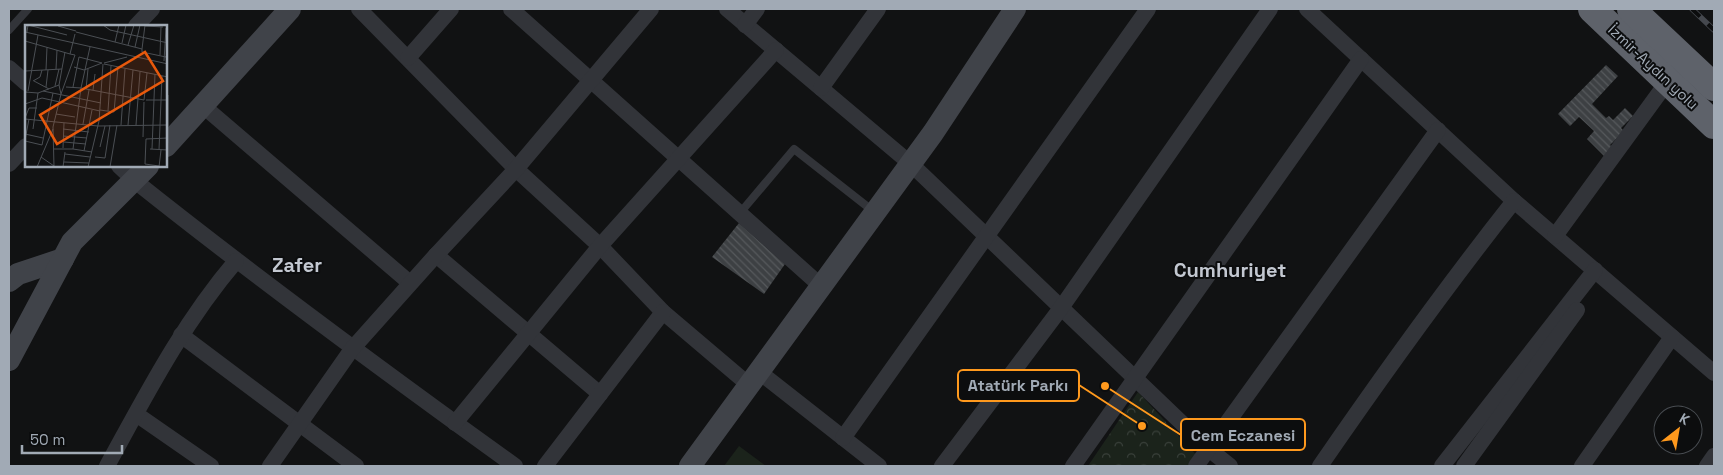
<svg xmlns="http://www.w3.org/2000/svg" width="1723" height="475" font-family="'Space Grotesk',sans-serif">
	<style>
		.forest { fill: url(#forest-crowns) }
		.pitch { fill: #1b231b }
		.building { fill: url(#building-back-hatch) }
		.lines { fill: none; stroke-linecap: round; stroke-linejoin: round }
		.lane { stroke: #323439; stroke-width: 8 }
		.street { stroke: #323439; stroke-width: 16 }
		.secondary { stroke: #404349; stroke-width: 22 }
		.highway { stroke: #5e626a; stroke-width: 28 }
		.rail-casing { stroke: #45484e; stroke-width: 5.5 }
		.rail { stroke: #0c0d0e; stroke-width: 4; stroke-dasharray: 11; stroke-linecap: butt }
		.labels { text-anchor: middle; stroke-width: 4; stroke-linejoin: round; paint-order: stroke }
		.street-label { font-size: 15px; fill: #a1aab5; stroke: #0c0d0e }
		.district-label { font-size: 20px; font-weight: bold; fill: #c3c8d1; stroke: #0c0d0e }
		.inset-road { fill: none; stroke: #4b4f54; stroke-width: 1 }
		.view { fill: #e8590c; fill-opacity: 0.15; stroke: #e8590c; stroke-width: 2.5 }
		.inset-edge { fill: none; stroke: #a1aab5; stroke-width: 2.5 }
		.leader { fill: none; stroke: #ff991d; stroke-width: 2 }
		.callout-dot { fill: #ff991d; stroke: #0c0d0e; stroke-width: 2 }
		.callout { fill: #0c0d0e; stroke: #ff991d; stroke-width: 2 }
		.callout-label { font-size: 16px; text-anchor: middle; font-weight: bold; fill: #a1aab5 }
	</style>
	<defs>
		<pattern id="forest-crowns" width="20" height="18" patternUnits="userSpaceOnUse" patternTransform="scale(1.25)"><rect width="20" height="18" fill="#1b231b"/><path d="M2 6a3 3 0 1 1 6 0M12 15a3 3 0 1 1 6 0" fill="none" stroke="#39403a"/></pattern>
		<pattern id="building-back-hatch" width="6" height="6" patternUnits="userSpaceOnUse" patternTransform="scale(1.25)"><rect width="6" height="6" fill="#3d4043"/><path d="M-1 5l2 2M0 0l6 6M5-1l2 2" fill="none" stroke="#56595c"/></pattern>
	</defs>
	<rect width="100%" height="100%" fill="#111213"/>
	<polygon class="forest" points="1138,392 1201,460 1196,466 1088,466"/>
	<polygon class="pitch" points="739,446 766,466 724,466"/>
	<g class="building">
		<polygon points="1606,65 1618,76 1592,104 1606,118 1609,116 1613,120 1625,108 1633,116 1621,128 1624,131 1610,145 1614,148 1607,159 1587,139 1594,131 1579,117 1570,126 1558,114"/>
		<polygon points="739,223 785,264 764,294 712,257"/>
	</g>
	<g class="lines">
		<g class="lane">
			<polyline points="9,30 28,9"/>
			<polyline points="740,213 794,149 873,211"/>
		</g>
		<g class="street">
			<polyline points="359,9 516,169 600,246 663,312 749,385"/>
			<polyline points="511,9 821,286"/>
			<polyline points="727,9 911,164 1210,450 1230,466"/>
			<polyline points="1307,9 1514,201 1714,373"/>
			<polyline points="745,25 757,9"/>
			<polyline points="136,26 152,9"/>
			<polyline points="408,58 451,9"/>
			<polyline points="9,68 26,83"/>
			<polyline points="821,88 878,9"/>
			<polyline points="202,105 410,283"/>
			<polyline points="9,164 26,146"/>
			<path d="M 119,166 L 135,181 C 259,280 386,373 515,466"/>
			<polyline points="1555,236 1668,81"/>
			<polyline points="436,255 600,394"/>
			<polyline points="181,335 356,466"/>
			<polyline points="758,371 879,466"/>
			<polyline points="136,414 211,466"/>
			<polyline points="455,423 600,246 776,50"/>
			<polyline points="843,438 1148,9"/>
			<path d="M 107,466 C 146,395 183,323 236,261"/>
			<polyline points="270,466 352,349 436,255 516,169 651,9"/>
			<polyline points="545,466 663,312"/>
			<polyline points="942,466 1061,308 1270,9"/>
			<polyline points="1073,466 1361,59"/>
			<polyline points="1196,466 1438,130"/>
			<path d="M 1320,466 C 1382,376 1446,287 1514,201"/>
			<polyline points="1442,466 1595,270"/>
			<polyline points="1464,466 1577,310"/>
			<polyline points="1582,466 1672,337"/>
			<polyline points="1707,466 1714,456"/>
		</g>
		<g class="secondary">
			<polyline points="166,146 290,9"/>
			<polyline points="9,281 18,274 63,259"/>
			<polyline points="9,360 72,242 148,166"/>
			<polyline points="690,466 933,133 1015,9"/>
		</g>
		<g class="highway">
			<polyline points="1592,9 1714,125"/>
			<polyline points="1631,9 1714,87"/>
		</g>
		<g class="rail-casing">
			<polyline id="rail" points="1692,9 1714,30"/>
		</g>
		<use href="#rail" class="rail"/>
	</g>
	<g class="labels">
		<g class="street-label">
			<text transform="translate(1653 67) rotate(43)" y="5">İzmir-Aydın yolu</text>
		</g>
		<g class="district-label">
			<text x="297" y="272">Zafer</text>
			<text x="1230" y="277">Cumhuriyet</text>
		</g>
	</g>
	<g transform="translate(25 25)">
		<rect width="142" height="142" fill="#111213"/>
		<path class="inset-road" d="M 78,0 L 85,5 L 143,18M 33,1 L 51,6M 120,1 L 138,2M 0,7 L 143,39M 2,7 L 3,0 L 42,10M 51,7 L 117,24 L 120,0M 0,16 L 45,29M 90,17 L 94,0M 97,18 L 101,0M 103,20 L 109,0M 65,22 L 56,63 L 119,75M 110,22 L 115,0M 117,24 L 117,27 L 141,32M 135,30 L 136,2M 139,36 L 141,3M 79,38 L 102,32M 79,39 L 143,52M 49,42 L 59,45 L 77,38M 31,44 L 32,25M 21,45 L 22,22M 0,46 L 37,44M 8,56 L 15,52 L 17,45M 9,56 L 24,64M 30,61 L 34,44M 21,62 L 23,45M 41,62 L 56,63 L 48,124 L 67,127M 48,62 L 54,32 L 77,38M 61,64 L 63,44M 68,65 L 70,49M 3,66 L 13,10M 18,66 L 76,78M 0,67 L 13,68 L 34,60M 36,69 L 34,60 L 40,27M 143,70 L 143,118M 119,75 L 122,48M 121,75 L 143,75M 0,79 L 17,73 L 75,86M 75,85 L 89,87 L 93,42M 83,86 L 86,41M 31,89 L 50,92M 0,93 L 4,83 L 12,83M 0,94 L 73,101 L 143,100M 58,99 L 64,65M 96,100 L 100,44M 103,100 L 108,45M 111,100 L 115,47M 8,104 L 13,68M 38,104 L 64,107M 0,109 L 18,113M 38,111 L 62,113M 118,112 L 119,77M 0,115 L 4,94M 0,116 L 17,120M 39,117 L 61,119M 17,120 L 28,68M 75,122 L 80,101M 38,123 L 39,98M 29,124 L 48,124M 125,124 L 143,125M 127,124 L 130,49M 134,125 L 137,51M 59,126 L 67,85M 40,129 L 65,132M 16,132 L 29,141M 70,132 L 80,133 L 85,100M 39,137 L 64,138M 134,141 L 120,139 L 121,114 L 143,113M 12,142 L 28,104M 29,142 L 28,102 L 36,69 L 50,30 L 45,29 L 50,9M 38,142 L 40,127M 63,142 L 74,96 L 78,39M 85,142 L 92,100M 134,142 L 136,125"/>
		<path class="view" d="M 120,27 L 138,56 L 32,119 L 15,90 Z"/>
		<rect width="142" height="142" class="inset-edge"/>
	</g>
	<path class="leader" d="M1142 426L1079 385M1105 386L1181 435"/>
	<g class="callout-dot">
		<circle cx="1142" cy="426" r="5"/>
		<circle cx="1105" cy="386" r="5"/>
	</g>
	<g class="callout">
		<rect x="958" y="370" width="121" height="31" rx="5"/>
		<rect x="1181" y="419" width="124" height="31" rx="5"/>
	</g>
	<g class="callout-label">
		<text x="1018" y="391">Atatürk Parkı</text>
		<text x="1243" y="441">Cem Eczanesi</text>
	</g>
	<rect width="1723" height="475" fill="none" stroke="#a1aab5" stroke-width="20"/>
	<g transform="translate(1678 430) rotate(31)"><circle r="24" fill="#0c0d0e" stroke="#484c51"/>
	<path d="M0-4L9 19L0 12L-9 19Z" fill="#ff991d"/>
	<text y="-8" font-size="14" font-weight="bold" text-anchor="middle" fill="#a1aab5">K</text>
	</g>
	<path d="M22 445v8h100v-8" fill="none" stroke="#a1aab5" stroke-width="2.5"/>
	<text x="30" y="445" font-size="15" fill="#a1aab5" stroke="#0c0d0e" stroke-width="4" paint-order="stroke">50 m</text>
</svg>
